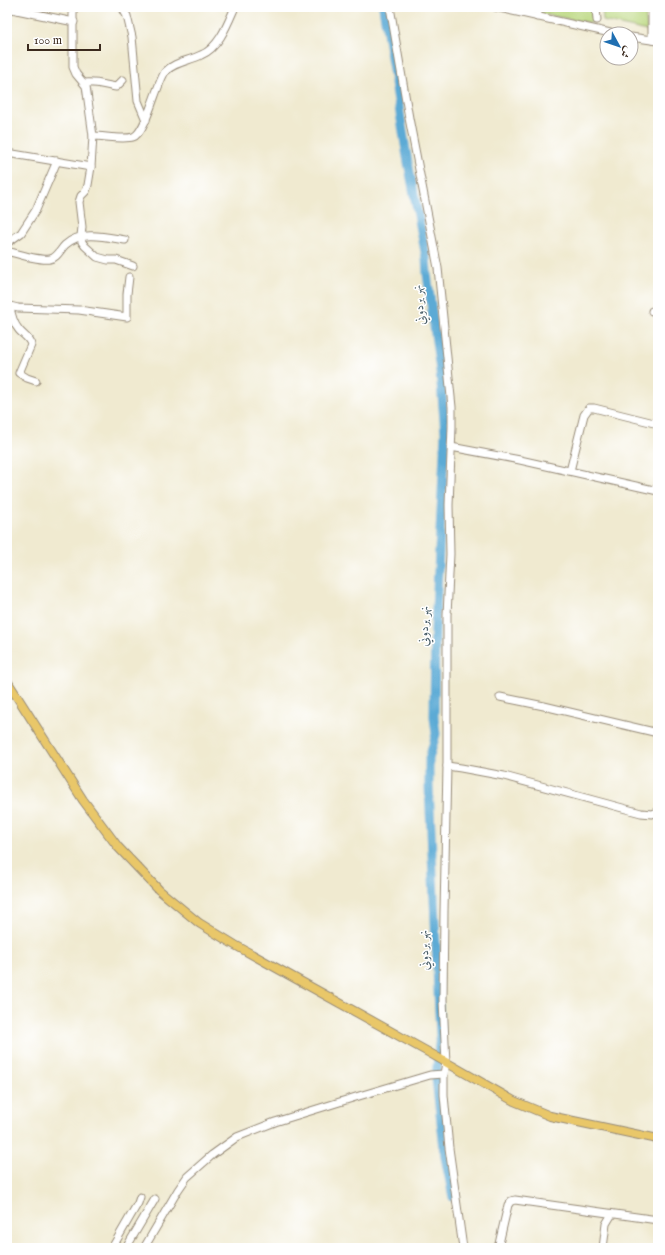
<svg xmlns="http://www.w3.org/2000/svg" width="665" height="1255" font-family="'IM FELL English',Amiri,serif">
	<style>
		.green { fill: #bad77e; stroke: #7a804e }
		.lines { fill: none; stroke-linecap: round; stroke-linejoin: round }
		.river { stroke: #5caad5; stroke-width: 9 }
		.minor-casing { stroke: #968a77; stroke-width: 9 }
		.major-casing { stroke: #968a77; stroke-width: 10 }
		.minor { stroke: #fff; stroke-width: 7 }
		.major { stroke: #e9c769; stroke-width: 8 }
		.labels { text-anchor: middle; stroke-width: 3; stroke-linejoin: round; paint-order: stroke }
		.water-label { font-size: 13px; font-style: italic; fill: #485d67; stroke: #fff }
	</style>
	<rect width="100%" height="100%" fill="#fff"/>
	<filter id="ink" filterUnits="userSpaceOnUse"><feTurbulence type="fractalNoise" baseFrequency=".025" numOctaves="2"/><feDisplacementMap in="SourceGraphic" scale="8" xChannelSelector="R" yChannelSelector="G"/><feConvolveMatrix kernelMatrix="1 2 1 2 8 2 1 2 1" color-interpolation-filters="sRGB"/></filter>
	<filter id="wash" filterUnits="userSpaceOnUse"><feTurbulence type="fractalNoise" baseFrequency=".012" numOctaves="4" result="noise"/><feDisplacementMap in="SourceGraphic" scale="16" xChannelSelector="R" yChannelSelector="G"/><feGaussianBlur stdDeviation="0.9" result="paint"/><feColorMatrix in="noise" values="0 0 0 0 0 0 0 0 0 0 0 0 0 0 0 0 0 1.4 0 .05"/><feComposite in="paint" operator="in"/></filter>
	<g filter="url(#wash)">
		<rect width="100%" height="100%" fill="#f0ead0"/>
		<g class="green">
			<polygon points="542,7 592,7 592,23 541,14"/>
			<polygon points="602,7 645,7 647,31 603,21"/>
		</g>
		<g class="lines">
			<polyline class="river" points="383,7 407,157 426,257 427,274 440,371 445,433 435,630 434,717 436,734 429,759 429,786 440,1035 436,1078 445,1157 453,1197"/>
		</g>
	</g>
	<g filter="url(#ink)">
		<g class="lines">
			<g class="minor-casing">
				<g id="minor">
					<polyline points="73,7 73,67 76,74 86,86 93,136 91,167 88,185 86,191 81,196 79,202 82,227 81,236 82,242 85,246 97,257 108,260 116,260 133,266"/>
					<polyline points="122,7 127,16 132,37 138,101 146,120"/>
					<polyline points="390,7 409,118 438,268 452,407 452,427 449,505 450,554 447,615 447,766 444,912 443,1000 446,1063 444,1074 444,1095 449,1148 463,1248"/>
					<polyline points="495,7 615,34"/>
					<polyline points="596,7 597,20"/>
					<polyline points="652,7 652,40"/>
					<polyline points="7,8 74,22"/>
					<polyline points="537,17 539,7"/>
					<polyline points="631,37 658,41"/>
					<path d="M 85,83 C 98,82 104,85 116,87 L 123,80"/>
					<path d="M 93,136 C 104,136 123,140 133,137 C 146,133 156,85 165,72 C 174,62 189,61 201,55 C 219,48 228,23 235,7"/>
					<polyline points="7,153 91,167"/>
					<polyline points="7,243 21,233 36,210 57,161"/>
					<path d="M 7,251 C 18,254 39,261 50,259 C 57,258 60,250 65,245 C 81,230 106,237 125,240"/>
					<polyline points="7,305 10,306 18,308 79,310 127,317 127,294 129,277"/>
					<path d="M 10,306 C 11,314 14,324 19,330 C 23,335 30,338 31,345 L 19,373 L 27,378 L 36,381"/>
					<polyline points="652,311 658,313"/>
					<polyline points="451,447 520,460 658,491"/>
					<polyline points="570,471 584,415 589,408 594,408 658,424"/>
					<polyline points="500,697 544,706 658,733"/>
					<polyline points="447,766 461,768 504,776 641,813 652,814 658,812"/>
					<polyline points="112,1248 138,1203 140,1197"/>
					<polyline points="126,1248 155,1199"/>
					<polyline points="144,1248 178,1190 187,1177 212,1155 237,1137 275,1122 359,1096 430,1075 444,1074"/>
					<polyline points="498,1248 508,1205 511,1201 515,1200 658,1220"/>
					<polyline points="603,1248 606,1224 612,1214"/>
				</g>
			</g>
			<g class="major-casing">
				<polyline id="major" points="7,681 83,800 118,847 159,890 199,923 235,945 428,1052 514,1101 550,1116 658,1139"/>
			</g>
			<use href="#minor" class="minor"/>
			<use href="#major" class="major"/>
		</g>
	</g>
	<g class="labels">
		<g class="water-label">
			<text transform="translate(418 305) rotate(-96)" y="5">نهر بردوني</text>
			<text transform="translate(423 626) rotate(-89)" y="5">نهر بردوني</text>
			<text transform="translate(423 950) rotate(-92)" y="5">نهر بردوني</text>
		</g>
	</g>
	<rect width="665" height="1255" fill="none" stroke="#fff" stroke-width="24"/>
	<g transform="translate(619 46) rotate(130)"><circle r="19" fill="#ffffff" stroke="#b1aaa5"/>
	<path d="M0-3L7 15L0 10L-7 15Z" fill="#1f6fb2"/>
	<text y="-6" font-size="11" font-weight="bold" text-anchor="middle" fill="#3b2a1e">ش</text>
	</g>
	<path d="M28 44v6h72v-6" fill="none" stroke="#3b2a1e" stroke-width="2"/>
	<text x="34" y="44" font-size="12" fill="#3b2a1e" stroke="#ffffff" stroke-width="3" paint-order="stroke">100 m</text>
</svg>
